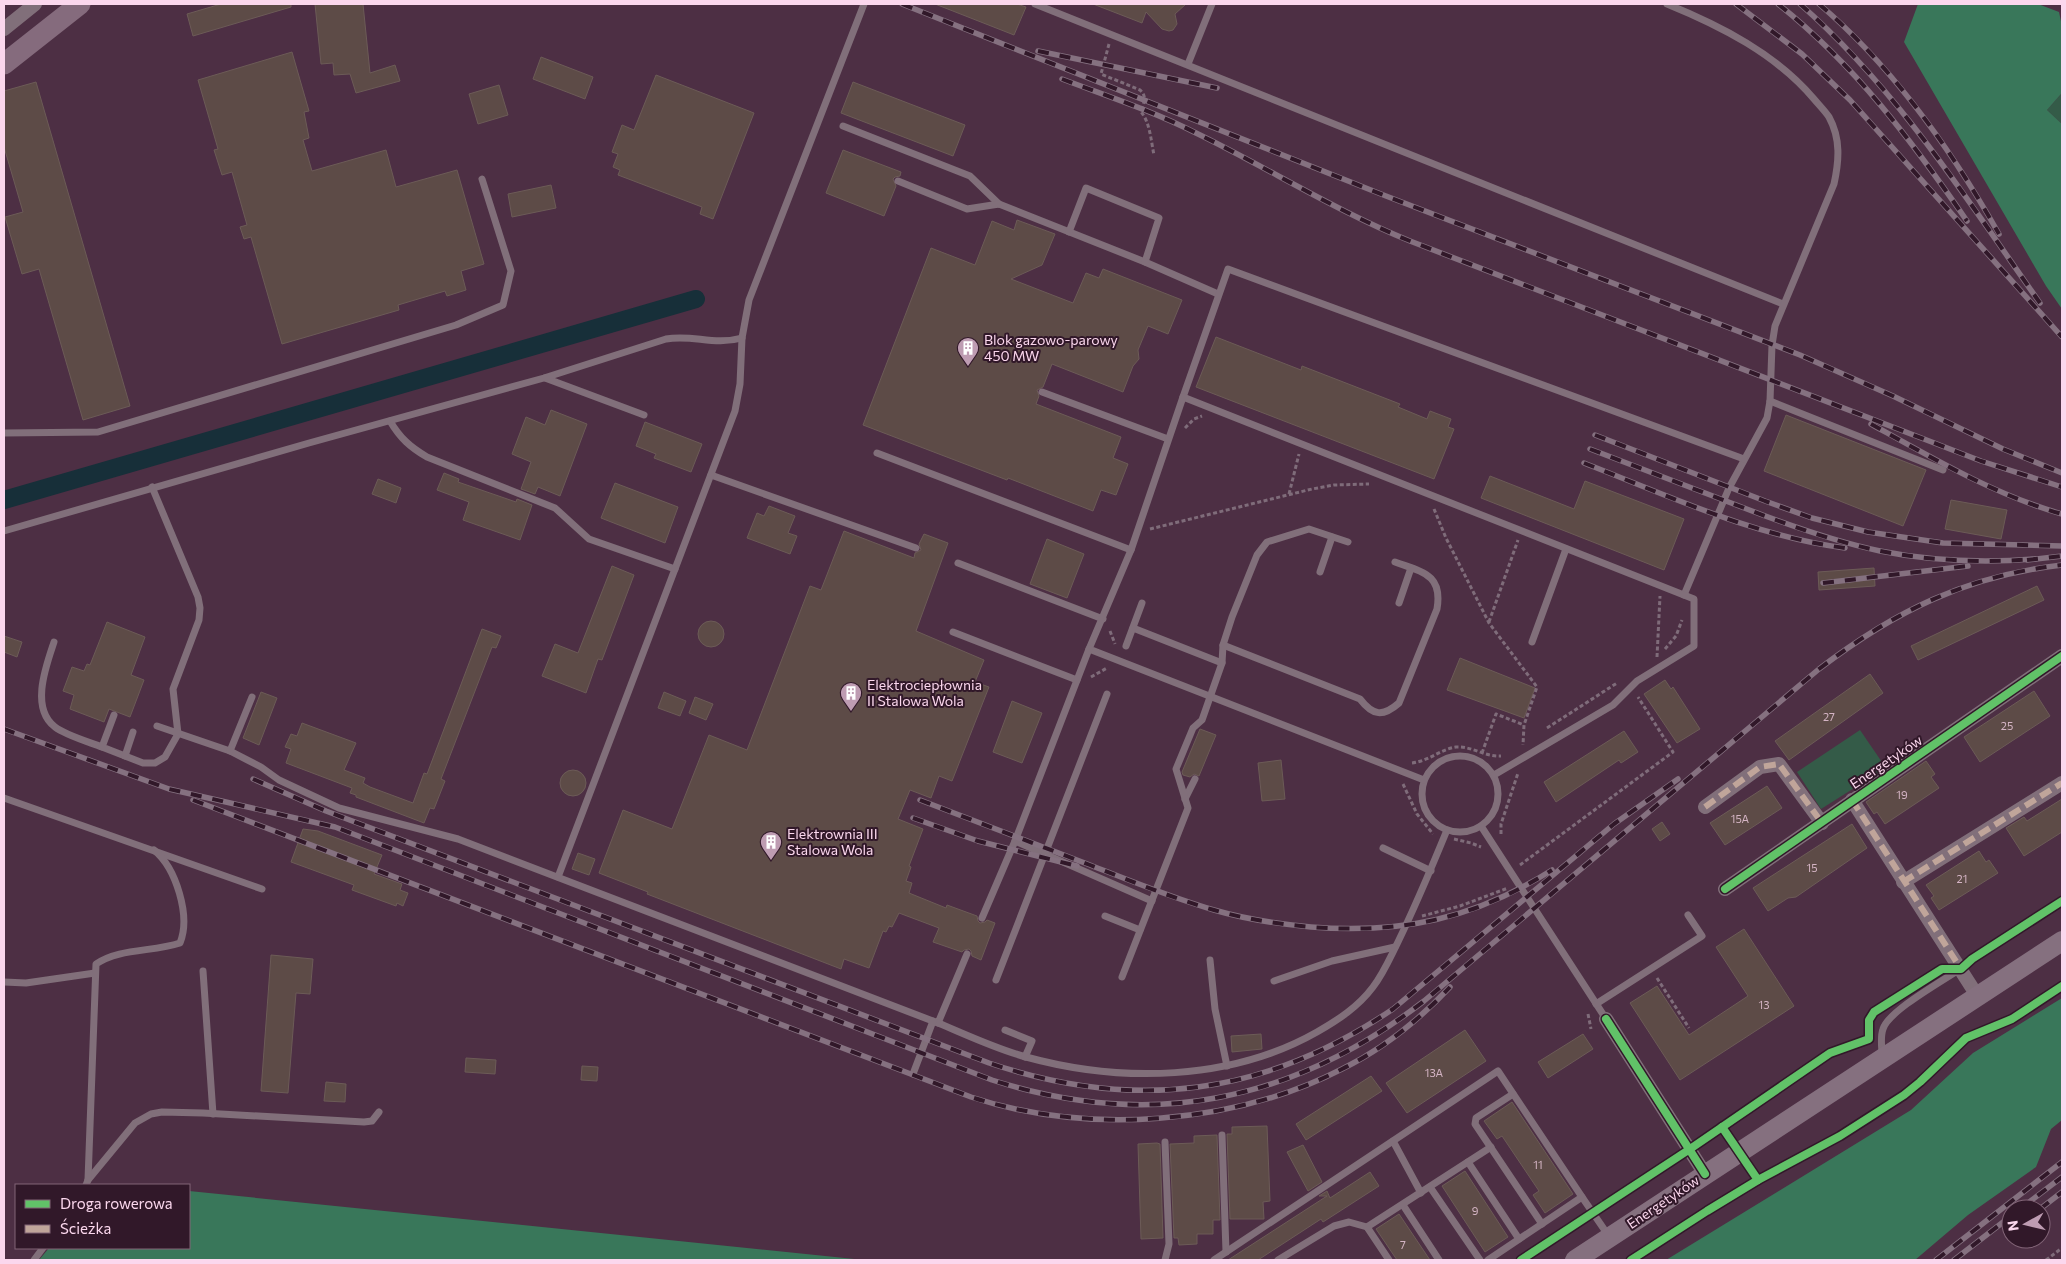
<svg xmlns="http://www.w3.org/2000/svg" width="2066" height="1264" font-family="Commissioner,sans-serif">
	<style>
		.green { fill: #345b48 }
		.forest { fill: #39775a }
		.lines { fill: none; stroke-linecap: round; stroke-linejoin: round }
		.canal { stroke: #172f39; stroke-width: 18 }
		.building { fill: #5d4b47; stroke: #6c5b57 }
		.path { stroke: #7f6c7a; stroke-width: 3; stroke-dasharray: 4 2.5; stroke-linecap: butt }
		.service { stroke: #816f7a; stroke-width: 7 }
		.minor { stroke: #816f7a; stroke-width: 14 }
		.secondary { stroke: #85707f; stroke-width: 20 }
		.primary { stroke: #856b7d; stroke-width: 21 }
		.rail-casing { stroke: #857180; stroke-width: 5.5 }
		.rail { stroke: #311829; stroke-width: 4; stroke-dasharray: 11; stroke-linecap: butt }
		.quiet { stroke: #c0a59a; stroke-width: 6; stroke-dasharray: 12 6; stroke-linecap: butt }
		.cycleway-casing { stroke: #311829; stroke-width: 11 }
		.cycleway { stroke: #61c268; stroke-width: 8 }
		.labels { text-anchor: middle; stroke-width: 4; stroke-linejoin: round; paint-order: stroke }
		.number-label { font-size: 11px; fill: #d4b4c4 }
		.poi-label { font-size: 14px; fill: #fbd7ed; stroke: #311829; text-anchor: start }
		.street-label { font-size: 14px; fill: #fbd7ed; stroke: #311829 }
	</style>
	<rect width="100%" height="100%" fill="#4d2f44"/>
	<g class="green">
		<polygon points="2062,70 2062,124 2047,110 2061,94"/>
		<polygon points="1860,730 1886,768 1821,809 1797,772"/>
	</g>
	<g class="forest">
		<polygon points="1918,4 2038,4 2059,12 2062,26 2061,94 2047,110 2062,124 2062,309 2046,286 1904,42"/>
		<polygon points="2062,998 2062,1120 2051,1129 2036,1167 1968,1215 1915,1260 1666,1260 1911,1110 1973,1053"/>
		<polygon points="189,1191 864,1260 39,1260 49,1248 189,1248"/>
	</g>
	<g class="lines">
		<polyline class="canal" points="4,500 696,299"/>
	</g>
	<g class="building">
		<polygon points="221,4 291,4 291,7 193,36 187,14"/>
		<polygon points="315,4 363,4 370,73 395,65 400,81 356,93 350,74 334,75 333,63 321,64"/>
		<polygon points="935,4 1017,4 1026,7 1014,35"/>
		<polygon points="1093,4 1186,4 1175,14 1177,24 1173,30 1169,31 1162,29 1146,12 1142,23"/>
		<polygon points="292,52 309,111 304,112 309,138 303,140 312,171 386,150 396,187 457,170 484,264 461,271 466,290 447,296 445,291 398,305 399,310 282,344 251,237 244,239 240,227 247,225 232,172 222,175 214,150 218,149 198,80"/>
		<polygon points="541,57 593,77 585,99 533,79"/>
		<polygon points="656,75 754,113 713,219 700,214 702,207 618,175 620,170 613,167 618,154 612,152 622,125 634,130"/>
		<polygon points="36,82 130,406 83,420 39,269 22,274 5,217 23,212 4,147 4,91"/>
		<polygon points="853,82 965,125 953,156 841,113"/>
		<polygon points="499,85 508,115 478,124 469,94"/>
		<polygon points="843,150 901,172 900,176 895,177 893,179 896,186 884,216 826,193"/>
		<polygon points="551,185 556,208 512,217 508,194"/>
		<polygon points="1017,220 1055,234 1042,265 1011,279 1073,303 1086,273 1099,278 1103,269 1182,300 1168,334 1148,326 1138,350 1139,359 1133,366 1123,392 1052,364 1043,387 1037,390 1039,396 1036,404 1121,437 1113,458 1128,464 1116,495 1101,490 1093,511 1008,478 1007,480 863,425 931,248 975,265 992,221 1014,230"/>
		<polygon points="1216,337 1301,370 1302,366 1400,404 1398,407 1427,419 1430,411 1451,419 1448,427 1454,429 1434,479 1196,387"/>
		<polygon points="551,410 587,424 560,496 538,487 535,494 521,489 531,462 512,454 526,417 545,425"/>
		<polygon points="1786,415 1926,470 1903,526 1764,471"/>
		<polygon points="645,422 702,444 691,472 654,458 656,454 636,446"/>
		<polygon points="444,473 459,479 458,482 516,502 517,499 532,505 520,540 463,520 469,502 437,490"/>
		<polygon points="1490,476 1574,509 1585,481 1684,519 1664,570 1481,498"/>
		<polygon points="378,479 401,488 396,503 372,494"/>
		<polygon points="615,483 678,507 665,543 601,518"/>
		<polygon points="1951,500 2007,510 2001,539 1945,529"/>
		<polygon points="769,506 795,516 788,533 797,536 790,554 747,538 757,513 764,516"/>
		<polygon points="844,531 914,558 915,553 921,550 919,544 924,534 948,543 916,631 984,660 975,682 989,687 952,781 939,776 931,798 910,790 898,819 923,829 909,866 911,867 906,881 912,883 909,893 946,908 947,905 977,916 978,921 980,923 985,922 987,920 995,923 981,960 972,956 971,951 969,949 964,950 962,952 933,942 939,928 899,913 892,927 889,926 886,932 883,931 869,968 844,959 841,969 647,894 648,892 599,873 623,810 672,829 709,735 747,750 810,586 821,590"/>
		<polygon points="1047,539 1084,554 1067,598 1030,584"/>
		<polygon points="612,566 634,575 602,660 598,659 586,693 542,676 555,644 578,653"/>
		<polygon points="1874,568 1875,586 1819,590 1818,572"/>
		<polygon points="2037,586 2044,600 1918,660 1911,646"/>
		<circle cx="711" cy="634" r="13"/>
		<polygon points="107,622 145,637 131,675 144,680 130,717 109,709 104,722 70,709 74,695 63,691 72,667 84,671 87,664 90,665"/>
		<polygon points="482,629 501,636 496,648 492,647 441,779 445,781 434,809 430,808 424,823 356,797 356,795 350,793 352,788 286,763 291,749 285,747 291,734 297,736 302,723 356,743 344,770 365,778 363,783 370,787 413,803 424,773 427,774"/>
		<polygon points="4,636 22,642 17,657 4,652"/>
		<polygon points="1460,658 1535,688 1524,718 1447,690"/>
		<polygon points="1870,674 1883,693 1789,760 1775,741"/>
		<polygon points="1665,680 1671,689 1673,687 1700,729 1677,743 1644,694"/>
		<polygon points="2034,691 2050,716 1980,762 1964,737"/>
		<polygon points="261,692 277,698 259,745 243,738"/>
		<polygon points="664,692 686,701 680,716 658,708"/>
		<polygon points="695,697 713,704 706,720 689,713"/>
		<polygon points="1012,701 1042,713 1022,763 993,752"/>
		<polygon points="1200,729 1216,735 1199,776 1194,774 1190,777 1183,775 1182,772"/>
		<polygon points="1624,731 1638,752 1621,763 1619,760 1556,802 1544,782"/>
		<polygon points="1281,760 1285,799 1262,801 1258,763"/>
		<polygon points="1926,761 1935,774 1931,777 1939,788 1885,824 1877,812 1874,814 1866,802"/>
		<circle cx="573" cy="783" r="13"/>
		<polygon points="1767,786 1782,808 1725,845 1710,823"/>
		<polygon points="2062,799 2062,832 2024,856 2006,828 2024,817 2027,821"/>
		<polygon points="1662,822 1670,834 1660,841 1652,829"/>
		<polygon points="1852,824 1867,848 1796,897 1788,898 1768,911 1753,888"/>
		<polygon points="303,829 318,831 382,855 374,874 402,884 400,890 408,893 403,906 397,903 396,906 352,890 354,885 291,862"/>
		<polygon points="1979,851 1986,862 1989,860 1998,873 1939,910 1931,898 1934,896 1926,885"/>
		<polygon points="578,853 595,859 589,875 572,869"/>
		<polygon points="1744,929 1794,1006 1680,1080 1630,1003 1657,986 1689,1035 1748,996 1716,947"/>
		<polygon points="271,955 313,959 310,994 296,993 288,1093 261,1091"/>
		<polygon points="1465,1030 1486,1061 1407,1113 1386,1083"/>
		<polygon points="1261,1034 1262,1049 1232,1052 1231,1036"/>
		<polygon points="1583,1034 1593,1049 1548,1078 1538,1062"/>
		<polygon points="466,1058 496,1060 495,1074 465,1072"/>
		<polygon points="582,1066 598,1067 597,1081 581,1080"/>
		<polygon points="1371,1076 1382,1091 1306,1140 1296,1124"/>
		<polygon points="326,1082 346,1084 345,1102 324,1101"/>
		<polygon points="1512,1102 1573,1194 1545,1213 1533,1195 1539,1191 1502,1136 1497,1139 1484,1121"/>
		<polygon points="1267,1126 1270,1201 1263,1202 1264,1219 1230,1219 1227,1134 1232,1134 1232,1127"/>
		<polygon points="1217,1135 1220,1220 1213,1220 1213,1234 1197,1234 1197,1244 1179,1245 1178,1238 1174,1238 1170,1144 1194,1143 1194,1136"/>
		<polygon points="1157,1143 1160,1144 1163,1238 1141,1239 1138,1144"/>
		<polygon points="1303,1145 1322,1182 1308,1191 1287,1152"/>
		<polygon points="1465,1171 1508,1237 1485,1252 1442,1186"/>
		<polygon points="1370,1172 1379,1186 1323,1222 1321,1219 1258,1260 1228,1260 1327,1196 1319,1196 1327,1191 1330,1198"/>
		<polygon points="1399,1214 1430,1260 1397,1260 1376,1229"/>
	</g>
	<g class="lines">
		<g class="path">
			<path d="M 1109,44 L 1101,74 L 1140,90 C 1148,97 1143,103 1141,112 C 1150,122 1151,141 1154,155"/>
			<polyline points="1185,428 1194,419 1202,416"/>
			<polyline points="1289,494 1299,454"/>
			<polyline points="1434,509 1446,538 1489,623 1537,687 1524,725 1523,745"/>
			<polyline points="1150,529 1312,489 1334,485 1369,484"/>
			<polyline points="1489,622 1518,540"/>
			<polyline points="1110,631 1115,644"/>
			<polyline points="1665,649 1676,636 1682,620"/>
			<polyline points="1657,657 1660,596"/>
			<polyline points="1091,677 1107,668"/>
			<polyline points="1547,728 1617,683"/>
			<polyline points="1482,753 1496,714 1524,725"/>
			<path d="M 1412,763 C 1429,761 1441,749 1456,747 C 1472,746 1485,757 1501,756"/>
			<polyline points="1403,784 1417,814 1433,834"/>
			<polyline points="1501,834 1501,824 1518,773"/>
			<polyline points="1454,839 1471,843 1481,847"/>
			<polyline points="1520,865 1673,752 1638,697"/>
			<polyline points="1422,916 1460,906 1508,888"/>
			<polyline points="1657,978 1689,1028"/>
			<polyline points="1588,1014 1591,1029"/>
			<polyline points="2046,1260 2062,1248"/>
		</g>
		<g class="service">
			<polyline points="1035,4 1783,304"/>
			<path d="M 1667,4 C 1721,26 1776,54 1814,99 C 1819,105 1825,111 1829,117 C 1841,139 1839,161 1834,184 L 1775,326 L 1772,345 L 1770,401 L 1767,418 L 1729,488 L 1684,595"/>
			<polyline points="1188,64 1212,4"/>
			<polyline points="843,126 970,176 999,204"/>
			<polyline points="898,181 967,209 999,204 1145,262 1218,294"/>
			<polyline points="1069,232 1086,188 1159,218 1145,262"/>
			<polyline points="545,378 644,415"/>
			<polyline points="1042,392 1168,439"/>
			<polyline points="1183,397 1228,269 1744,459"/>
			<polyline points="1770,401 1943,470"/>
			<path d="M 390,421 C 400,438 410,447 427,457 L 555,508 L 589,539 L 675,569"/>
			<polyline points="4,433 98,432 456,325 503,305 511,271 482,179"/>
			<polyline points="877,453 1131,550"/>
			<polyline points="711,475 916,548"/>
			<path d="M 4,531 L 309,443 L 544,378 L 666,339 C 693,334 713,346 742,338"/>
			<polyline points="958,563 1103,619"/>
			<polyline points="1320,572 1332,537"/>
			<polyline points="1399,603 1411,568"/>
			<polyline points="1133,628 1222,663"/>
			<polyline points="953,632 1077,680"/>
			<path d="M 54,642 C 46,666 30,708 55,727 C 65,735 89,742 102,747"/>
			<polyline points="1532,642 1566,549"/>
			<path d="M 1223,645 L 1360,699 C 1373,716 1383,717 1399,703 L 1437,609 C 1443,574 1422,572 1395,562"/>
			<polyline points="1126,646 1142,603"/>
			<polyline points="114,715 102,747 143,763 155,763 165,757 178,734 173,689 199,620 200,608 198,597 152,487"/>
			<polyline points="157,726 230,751 261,767 279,780 339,808 458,839 938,1023 967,954"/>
			<polyline points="230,751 252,697"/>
			<circle cx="1460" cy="794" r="38"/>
			<polyline points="125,756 133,732"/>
			<polyline points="1424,780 1089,649 1131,550 1183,397 1694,599 1694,646 1637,681 1613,705 1494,775"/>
			<polyline points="4,798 262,889"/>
			<polyline points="1185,799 1195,779"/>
			<polyline points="1481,826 1606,1019"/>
			<polyline points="1015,841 1152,901"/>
			<polyline points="1383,848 1431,871"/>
			<polyline points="558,877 735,411 740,384 742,338 749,300 864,4"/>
			<polyline points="1105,916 1140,930"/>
			<polyline points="982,918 1015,841 1089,649"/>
			<polyline points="1210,960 1215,1009 1227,1066"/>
			<polyline points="203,971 213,1114"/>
			<polyline points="1122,977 1188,808 1176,769 1193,728 1202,720 1222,663 1223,645 1232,617 1257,555 1267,542 1309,529 1348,542"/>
			<polyline points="996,980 1107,694"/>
			<polyline points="1274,981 1332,961 1395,947"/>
			<polyline points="4,982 26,983 95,973"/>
			<polyline points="1596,1004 1702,936 1688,915"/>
			<path d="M 938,1023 C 967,1035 996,1049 1026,1057 C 1121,1083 1231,1081 1317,1032 C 1338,1020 1358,1007 1373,987 C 1383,974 1389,960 1397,944 C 1415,907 1431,869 1447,830"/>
			<polyline points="1005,1030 1032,1041 1025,1057"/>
			<path d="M 1882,1056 C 1882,1047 1880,1037 1883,1029 C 1888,1011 1944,980 1960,969"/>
			<polyline points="913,1074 933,1021"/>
			<polyline points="1513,1094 1476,1118 1475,1124 1542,1224"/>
			<polyline points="1222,1135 1226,1252"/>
			<polyline points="1393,1141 1421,1193"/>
			<polyline points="1468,1162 1519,1239"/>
			<polyline points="88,1180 135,1123 151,1114 162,1112 203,1113 364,1122 372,1121 379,1112"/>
			<path d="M 86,1185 L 88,1180 L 96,964 C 119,948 153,952 180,943 C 191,916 176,868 154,850"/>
			<polyline points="1430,1187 1480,1260"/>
			<polyline points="1403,1205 1439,1260"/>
			<polyline points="1367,1227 1491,1147"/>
			<polyline points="34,1260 43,1248"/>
			<polyline points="1165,1260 1169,1244 1165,1142"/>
			<polyline points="1214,1260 1498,1071 1582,1197"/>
			<polyline points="1278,1260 1334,1226 1349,1222 1367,1227 1389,1260"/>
			<polyline points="1488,1260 1582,1197 1608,1235"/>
		</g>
		<g class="minor">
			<polyline points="4,29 35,4"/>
			<polyline points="1852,800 1978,997"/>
			<polyline points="1705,807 1760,767 1779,764 1822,823"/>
			<polyline points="1903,882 2062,783"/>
			<polyline points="1725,889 2062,656"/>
			<polyline points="1606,1019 1705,1174"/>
		</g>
		<polyline class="secondary" points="1575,1260 2062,941"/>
		<polyline class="primary" points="4,64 80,4"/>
		<g class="rail-casing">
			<g id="rail">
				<polyline points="902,4 1386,196 1800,355 1893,396 2003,449 2062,473"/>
				<polyline points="1736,4 1802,54 1850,100 2062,337"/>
				<path d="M 1778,4 C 1855,65 1912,141 1967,221"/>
				<path d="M 1800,4 C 1897,89 1966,198 2040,303"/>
				<path d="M 1819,4 C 1893,67 1951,149 1999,234"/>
				<polyline points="1038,51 1217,88"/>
				<path d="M 1062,79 C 1107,96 1153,111 1196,133 C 1268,168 1336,211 1410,241 L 1981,461 L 2062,487"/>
				<path d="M 1871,424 C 1932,458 1995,495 2062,514"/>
				<polyline points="1595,435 1765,501 1812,518 1868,532 1943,543 2062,546"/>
				<path d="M 1590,449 C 1640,468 1689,487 1739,506 C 1785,524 1832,541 1880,551 C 1931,561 1983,563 2035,559"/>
				<path d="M 1584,463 C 1669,496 1754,536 1845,548"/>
				<polyline points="2027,560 2062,556"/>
				<polyline points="1823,583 1968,566"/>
				<path d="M 4,729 L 169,789 L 335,827 L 992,1080 C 1151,1131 1293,1102 1424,1001 L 1819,669 C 1895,611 1966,576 2062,565"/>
				<path d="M 253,779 L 326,811 L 989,1063 C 1136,1112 1264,1096 1393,1009 L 1614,824 L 1678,779"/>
				<path d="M 193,800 L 971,1097 C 1087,1135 1233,1125 1342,1069 C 1383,1049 1419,1020 1450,987"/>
				<path d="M 920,800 C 977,822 1033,843 1090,865 C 1131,881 1172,898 1214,910 C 1245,919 1278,924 1311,927 C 1402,934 1474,919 1552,870"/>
				<polyline points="913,818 978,841 1077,866"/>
				<polyline points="2020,1209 2062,1177"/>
				<polyline points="2040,1209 2062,1192"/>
				<polyline points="2007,1233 2011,1231"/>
				<polyline points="1936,1260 2062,1162"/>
				<polyline points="1954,1260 2011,1216"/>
			</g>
		</g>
		<use href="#rail" class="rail"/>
		<g class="quiet">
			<polyline points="1852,800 1961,969"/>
			<polyline points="1705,807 1760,767 1779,764 1822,823"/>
			<polyline points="1903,882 2062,783"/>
		</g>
		<g class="cycleway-casing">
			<g id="cycleway">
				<polyline points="1725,889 2062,656"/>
				<polyline points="1606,1019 1705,1174"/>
				<polyline points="1722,1127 1758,1180"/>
				<polyline points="1521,1260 1690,1149 1830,1053 1869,1039 1869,1020 1874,1012 1942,969 1961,969 1972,959 2062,901"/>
				<polyline points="1631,1260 1707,1211 1758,1180 1840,1136 1904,1095 1920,1082 1966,1038 2012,1019 2062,986"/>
			</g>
		</g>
		<use href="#cycleway" class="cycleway"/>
	</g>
	<defs>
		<g id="building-pin" transform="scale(1.125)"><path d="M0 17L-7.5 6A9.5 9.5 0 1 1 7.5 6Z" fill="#be9cb2" stroke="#311829"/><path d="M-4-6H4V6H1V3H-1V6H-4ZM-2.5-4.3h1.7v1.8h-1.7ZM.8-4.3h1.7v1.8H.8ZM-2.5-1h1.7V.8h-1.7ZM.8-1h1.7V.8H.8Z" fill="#fff"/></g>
	</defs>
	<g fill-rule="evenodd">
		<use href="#building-pin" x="968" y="348"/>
		<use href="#building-pin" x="851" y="693"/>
		<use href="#building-pin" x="771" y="842"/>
	</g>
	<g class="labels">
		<g class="number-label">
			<text x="1829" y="721">27</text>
			<text x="2007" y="730">25</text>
			<text x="1902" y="799">19</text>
			<text x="1740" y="823">15A</text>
			<text x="1812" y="872">15</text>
			<text x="1962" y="883">21</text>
			<text x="1764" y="1009">13</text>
			<text x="1434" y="1077">13A</text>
			<text x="1538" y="1169">11</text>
			<text x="1475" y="1215">9</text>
			<text x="1403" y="1249">7</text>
		</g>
		<g class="poi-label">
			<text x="984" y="345">Blok gazowo-parowy<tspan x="984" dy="16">450 MW</tspan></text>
			<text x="867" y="690">Elektrociepłownia<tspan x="867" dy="16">II Stalowa Wola</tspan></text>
			<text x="787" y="839">Elektrownia III<tspan x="787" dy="16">Stalowa Wola</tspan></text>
		</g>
		<g class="street-label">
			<text transform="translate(1886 762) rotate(-34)" y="5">Energetyków</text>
			<text transform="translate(1663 1202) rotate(-34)" y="5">Energetyków</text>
		</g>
	</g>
	<rect width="2066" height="1264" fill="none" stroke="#fbd7ed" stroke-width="10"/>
	<rect x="15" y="1184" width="175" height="65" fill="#311829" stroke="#826477"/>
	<rect x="25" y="1200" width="25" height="8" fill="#61c268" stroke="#826477"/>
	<text x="60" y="1209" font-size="15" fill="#fbd7ed">Droga rowerowa</text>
	<rect x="25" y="1225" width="25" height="8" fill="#c0a59a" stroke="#826477"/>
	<text x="60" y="1234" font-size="15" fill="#fbd7ed">Ścieżka</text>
	<g transform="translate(2026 1224) rotate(262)"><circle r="24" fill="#311829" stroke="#826477"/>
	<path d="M0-4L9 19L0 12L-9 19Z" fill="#be9cb2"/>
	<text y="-8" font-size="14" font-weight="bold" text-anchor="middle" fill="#fbd7ed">N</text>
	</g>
</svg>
